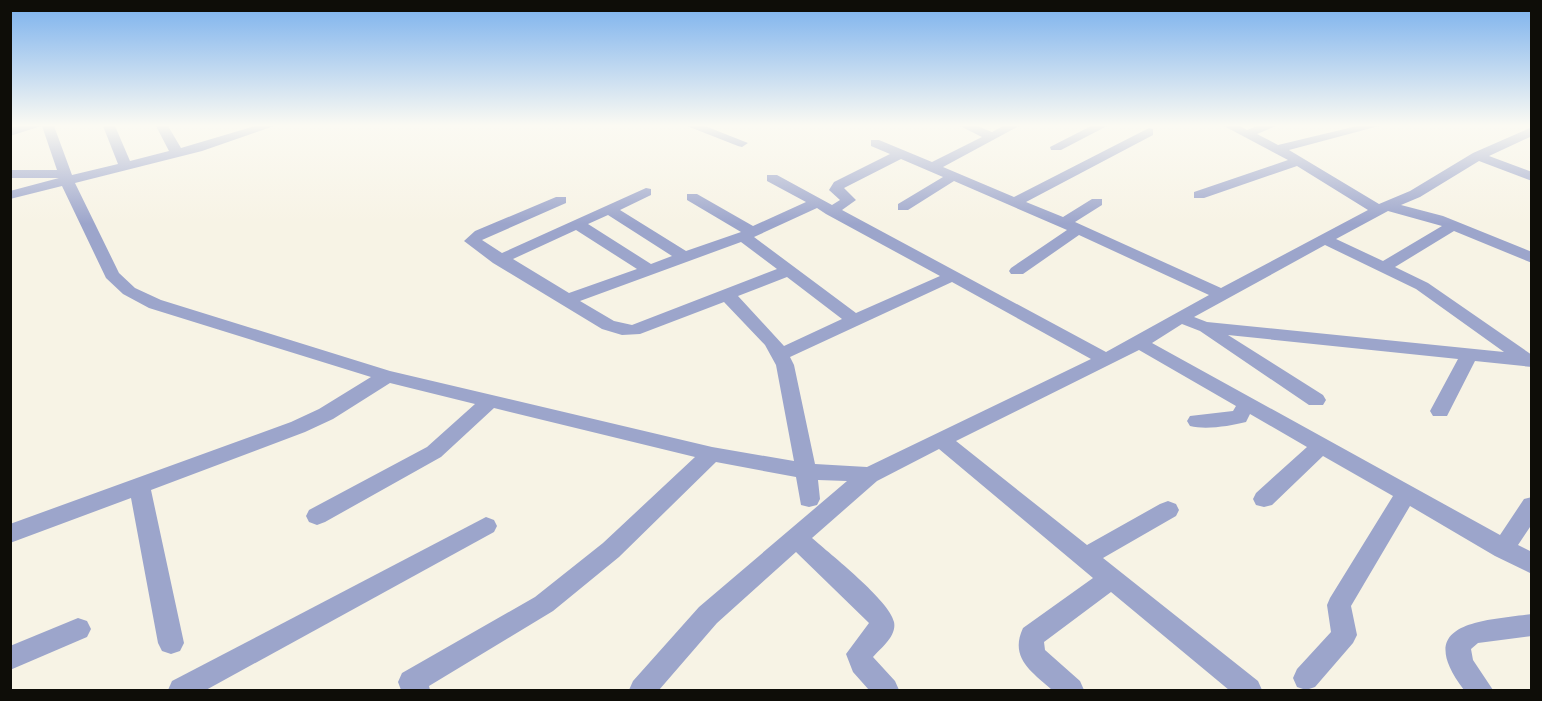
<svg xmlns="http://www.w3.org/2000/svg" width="1542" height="701" font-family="'IBM Plex Sans',sans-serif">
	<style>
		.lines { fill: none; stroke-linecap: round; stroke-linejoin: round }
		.minor { fill: #9ca5cb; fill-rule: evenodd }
	</style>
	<rect width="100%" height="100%" fill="#f7f3e5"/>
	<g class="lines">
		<g class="minor">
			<polygon points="19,126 41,126 10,136 10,128"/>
			<path d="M 42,126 L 54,126 L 72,175 L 118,164 L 103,126 L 115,126 L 130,161 L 169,151 L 156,126 L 168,126 L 181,148 L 255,126 L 274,126 L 202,151 L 75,183 L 119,273 L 135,288 L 161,300 L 390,371 L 712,447 L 794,461 L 776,365 L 765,345 L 724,302 L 640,334 L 622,335 L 602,329 L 493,263 L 464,241 L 475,231 L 556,197 L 566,197 L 566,203 L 482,240 L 502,253 L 646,188 L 651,189 L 651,195 L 620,210 L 686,251 L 741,232 L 687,200 L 687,194 L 697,194 L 753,226 L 806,202 L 767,181 L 767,175 L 777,175 L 832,205 L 840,200 L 829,190 L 834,182 L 890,154 L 871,146 L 871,140 L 879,140 L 932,162 L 982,137 L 960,126 L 977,126 L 992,132 L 1003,126 L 1019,126 L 943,167 L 1014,197 L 1149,128 L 1153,129 L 1153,135 L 1026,202 L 1063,217 L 1092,199 L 1102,199 L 1102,205 L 1075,222 L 1221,288 L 1368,210 L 1297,166 L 1204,198 L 1194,198 L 1194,192 L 1288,160 L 1224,126 L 1240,126 L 1247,130 L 1257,126 L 1276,126 L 1257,134 L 1278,145 L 1357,126 L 1379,126 L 1289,150 L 1379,204 L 1410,191 L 1473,153 L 1532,127 L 1532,136 L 1489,156 L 1532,172 L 1532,181 L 1479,161 L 1420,197 L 1401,205 L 1443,216 L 1532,252 L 1532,263 L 1454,231 L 1395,267 L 1428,283 L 1532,355 L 1532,367 L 1475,361 L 1447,416 L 1433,416 L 1430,411 L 1458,359 L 1228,335 L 1323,395 L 1326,400 L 1323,405 L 1309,405 L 1200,331 L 1182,324 L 1152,343 L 1500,535 L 1524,499 L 1532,497 L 1532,524 L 1518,545 L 1532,552 L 1532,574 L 1495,556 L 1410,506 L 1351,606 L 1357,635 L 1353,643 L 1315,687 L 1306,690 L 1297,687 L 1293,678 L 1297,669 L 1331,632 L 1327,605 L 1330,598 L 1393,496 L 1323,456 L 1272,505 L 1264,507 L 1256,505 L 1253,499 L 1256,493 L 1307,447 L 1250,414 L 1246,422 C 1230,426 1206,430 1190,426 L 1187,421 L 1190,416 L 1233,411 L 1236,406 L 1139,350 L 956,441 L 1087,545 L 1160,504 L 1168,501 L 1176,504 L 1179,510 L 1176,516 L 1103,558 L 1258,681 L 1262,690 L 1229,690 L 1111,592 L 1044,642 L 1045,650 L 1080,681 L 1084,690 L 1052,690 C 1032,672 1009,658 1023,628 L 1093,578 L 939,449 L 877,481 L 812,538 C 830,554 890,601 894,622 C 897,636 881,648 873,657 L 895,681 L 899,690 L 869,690 L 853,672 L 846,654 L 869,623 L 796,552 L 717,623 L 659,690 L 629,690 L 633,681 L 699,607 L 847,481 L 818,480 L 820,499 L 817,505 L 809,507 L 801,505 L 796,477 L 716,462 L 619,557 L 553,611 L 429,686 L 430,690 L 401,690 L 398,682 L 402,673 L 535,597 L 603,543 L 695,457 L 494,408 L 441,457 L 325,522 L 317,525 L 309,522 L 306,516 L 309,510 L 427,447 L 475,404 L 390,383 L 333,419 L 305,432 L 151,490 L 184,643 L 180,651 L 171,654 L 162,651 L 158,643 L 131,498 L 10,543 L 10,524 L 291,422 L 319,409 L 371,377 L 149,308 L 123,294 L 106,278 L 62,186 L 10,199 L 10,191 L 59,178 L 10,178 L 10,170 L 57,170 ZM 901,159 L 943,177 L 898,204 L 898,210 L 908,210 L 954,181 L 1067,230 L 1011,268 L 1009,271 L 1011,274 L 1023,274 L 1079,235 L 1209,295 L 1106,352 L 842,210 L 856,200 L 844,188 ZM 817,208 L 826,214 L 940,276 L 856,313 L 754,237 ZM 1388,211 L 1442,226 L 1383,261 L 1336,239 ZM 608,215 L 672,256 L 651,264 L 588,224 ZM 576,230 L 637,269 L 569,293 L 513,259 ZM 741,242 L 777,269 L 632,325 L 614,321 L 580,301 ZM 1325,245 L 1416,289 L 1504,352 L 1207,322 L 1194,317 ZM 787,277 L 842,319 L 784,346 L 738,296 ZM 952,282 L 1091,359 L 867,467 L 815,464 L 794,365 L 790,357 Z"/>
			<polygon points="687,126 705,126 748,143 742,147 738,146"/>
			<polygon points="1091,126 1107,126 1061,150 1051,150 1050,147"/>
			<polygon points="486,517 494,520 497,526 494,532 206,690 168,690 172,681"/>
			<path d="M 1532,614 L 1532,636 L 1478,643 L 1471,649 L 1473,660 L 1493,690 L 1464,690 C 1412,622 1481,621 1532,614 Z"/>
			<polygon points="78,618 87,621 91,629 87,637 10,670 10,646"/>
		</g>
	</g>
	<linearGradient id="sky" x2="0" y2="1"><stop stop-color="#79b0ed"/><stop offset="0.56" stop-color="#fbfaf3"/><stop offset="1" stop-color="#fbfaf3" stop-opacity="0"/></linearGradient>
	<rect width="1542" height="224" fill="url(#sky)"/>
	<rect width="1542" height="701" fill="none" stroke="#0e0d08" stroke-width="24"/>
</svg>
